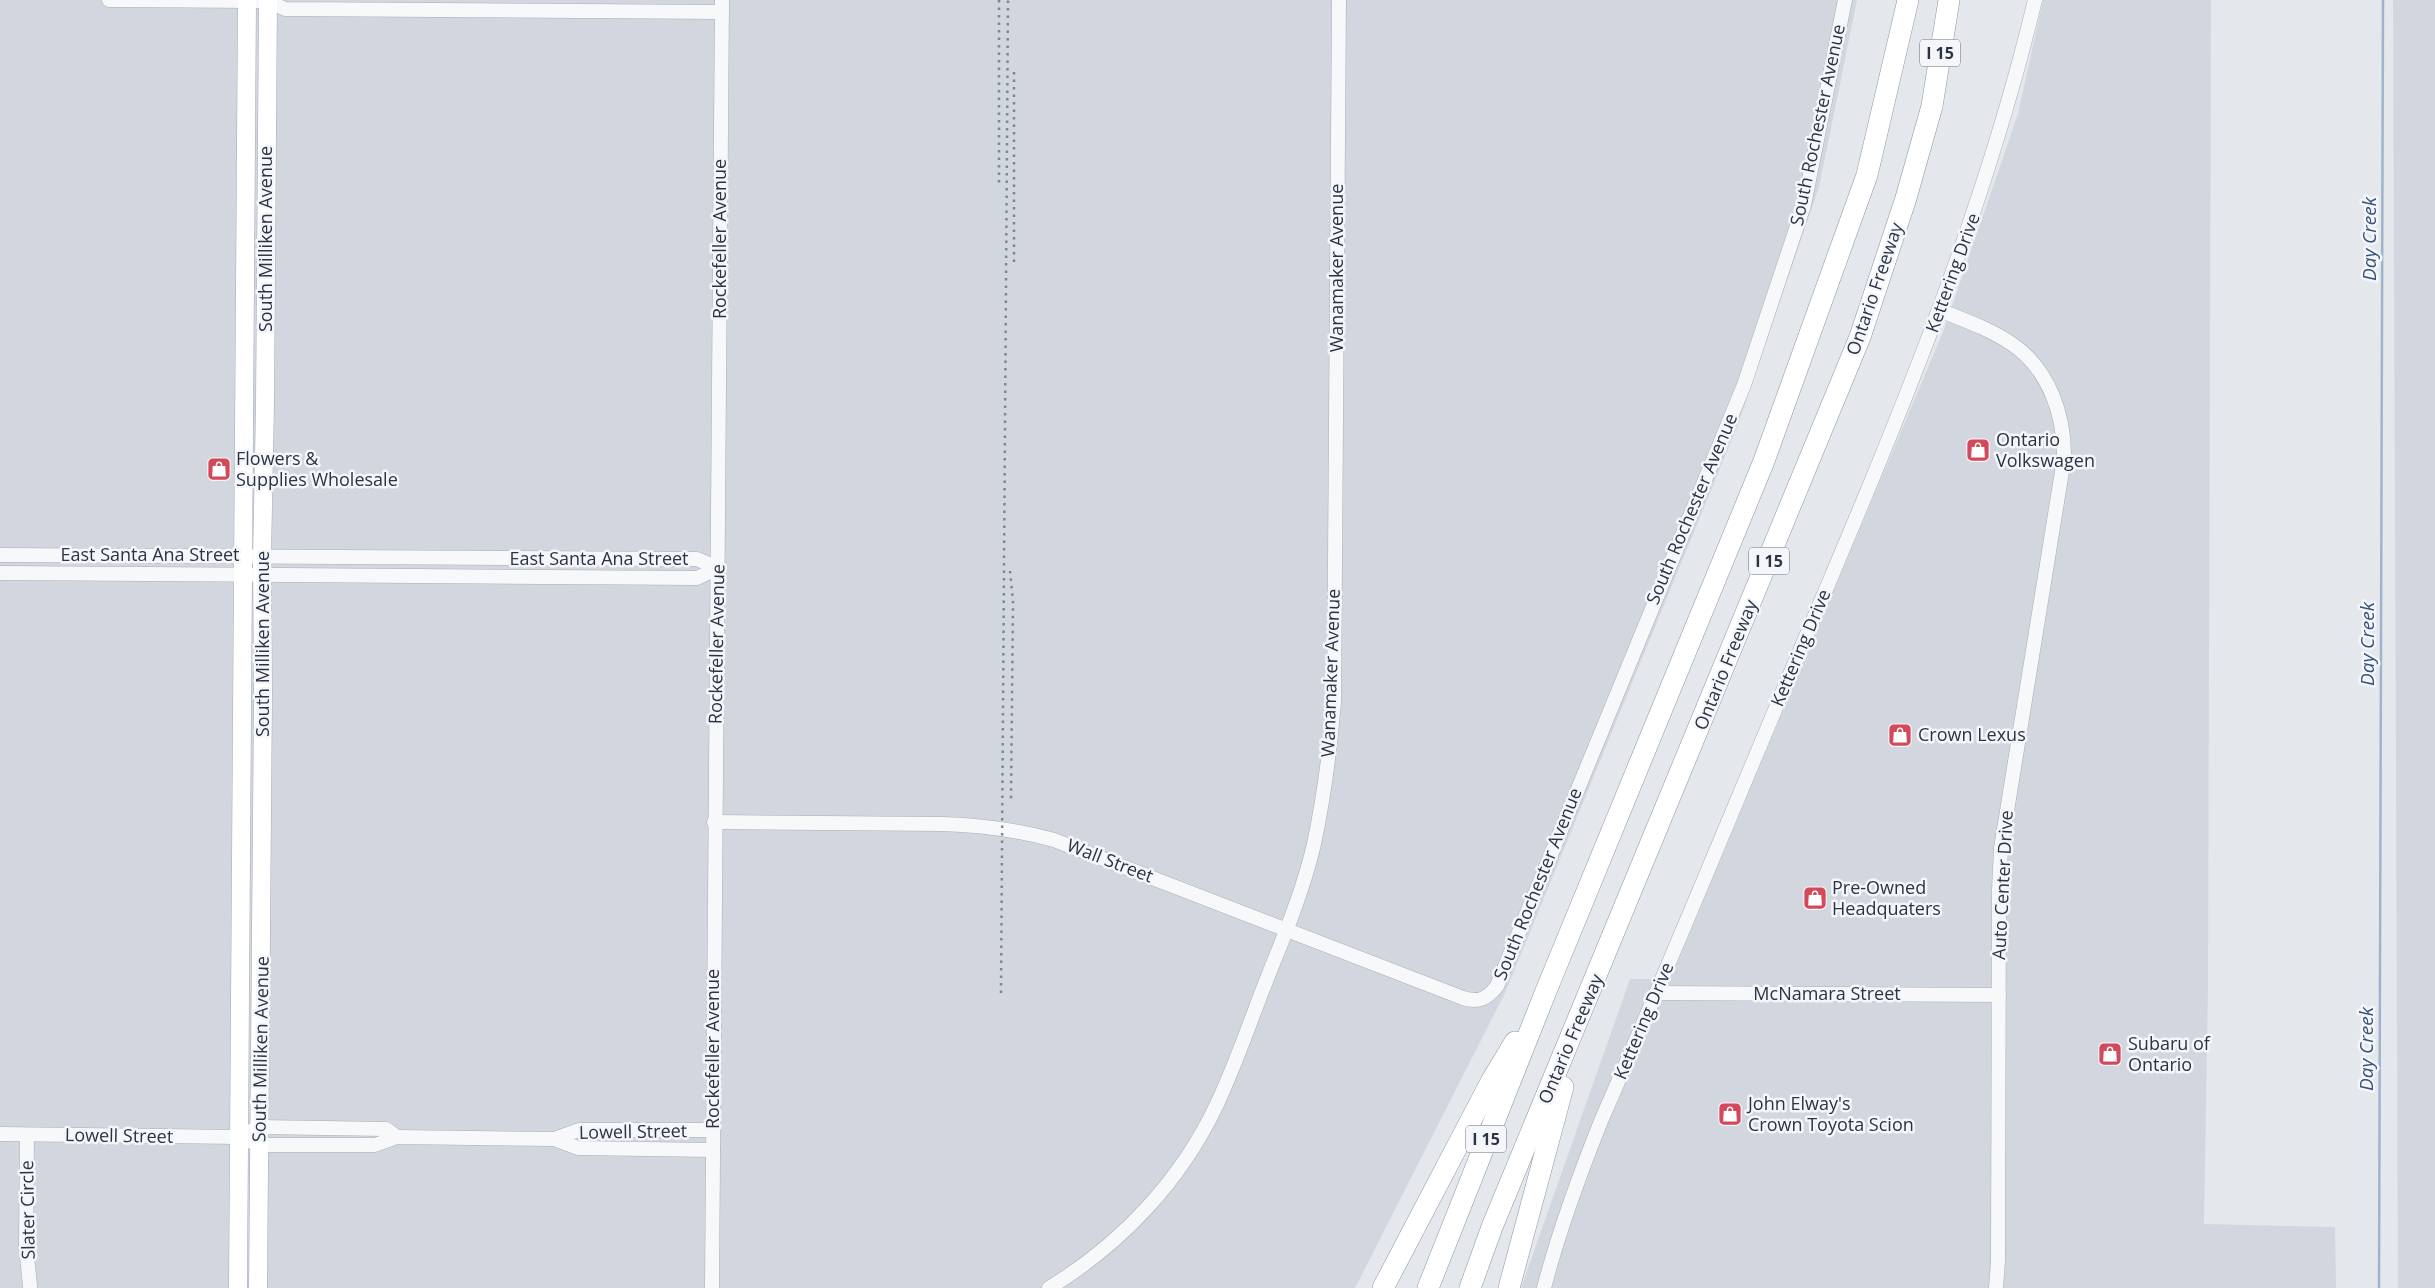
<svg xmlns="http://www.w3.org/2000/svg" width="2435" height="1288" font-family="'Open Sans',sans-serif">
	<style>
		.built { fill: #d2d6de }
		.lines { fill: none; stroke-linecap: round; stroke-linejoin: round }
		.stream { stroke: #9fb4cc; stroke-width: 2.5 }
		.minor-casing { stroke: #a9aeb7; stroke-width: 15 }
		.major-casing { stroke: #a3abb8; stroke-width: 19 }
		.highway-casing { stroke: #8b94a3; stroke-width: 22 }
		.minor { stroke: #f7f8fa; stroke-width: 14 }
		.major { stroke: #fff; stroke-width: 18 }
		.highway { stroke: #fff; stroke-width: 21 }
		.rail { stroke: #7d8696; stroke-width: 2.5; stroke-dasharray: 2.5 5; stroke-linecap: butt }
		.labels { text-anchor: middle; stroke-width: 5; stroke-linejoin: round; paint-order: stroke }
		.shield { fill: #f4f6f9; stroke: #676e7b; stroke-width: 1 }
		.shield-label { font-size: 16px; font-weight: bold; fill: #2b3445 }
		.street-label { font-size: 18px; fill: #2b3445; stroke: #f4f6f9 }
		.poi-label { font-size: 18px; fill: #2b3445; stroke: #f4f6f9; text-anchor: start }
		.water-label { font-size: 19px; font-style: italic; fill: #34527a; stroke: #f4f6f9 }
	</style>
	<rect width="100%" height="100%" fill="#e4e7ec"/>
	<g class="built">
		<polygon points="0,0 1857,0 1819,187 1739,422 1505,993 1355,1288 0,1288"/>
		<polygon points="2043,0 2211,0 2208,985 2204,1224 2335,1227 2336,1288 1521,1288 1630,979 1670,979 1943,332 2018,114"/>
		<polygon points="2393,0 2435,0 2435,1288 2398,1288"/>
	</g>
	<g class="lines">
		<polyline class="stream" points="2379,1288 2383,0"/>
		<g class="minor-casing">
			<g id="minor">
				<polyline points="109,0 268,1 285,9 722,12"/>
				<path d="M 1939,310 C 1964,320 1990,329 2012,344 C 2049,369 2065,416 2064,459 L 2001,848 L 1999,890 L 1998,1261 L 1996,1288"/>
				<polyline points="0,555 697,559 718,568"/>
				<polyline points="0,573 697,578 718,568"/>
				<path d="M 714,822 L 942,824 C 980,825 1017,830 1054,840 L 1463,998 C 1478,1003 1487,999 1497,986 L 1744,385 L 1804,205 L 1845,0"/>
				<polyline points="1656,993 1999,995"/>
				<polyline points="251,1131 260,1127 386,1129 397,1137"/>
				<polyline points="0,1134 239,1137 259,1145 375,1145 397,1137 554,1139 578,1148 713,1150"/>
				<polyline points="27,1135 26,1246 30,1286"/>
				<polyline points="554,1139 579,1130 713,1130"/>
				<polyline points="712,1288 722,0"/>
				<path d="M 1049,1288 C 1121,1244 1181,1181 1217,1104 C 1234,1068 1247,1031 1261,994 C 1280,945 1302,896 1314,844 C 1324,797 1330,750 1334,702 L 1339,0"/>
				<path d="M 1544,1288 C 1559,1230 1579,1176 1601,1121 C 1669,966 1733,809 1799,653 C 1890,439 1981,226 2035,0"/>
			</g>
		</g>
		<g class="major-casing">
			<g id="major">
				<polyline points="238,1288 247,0"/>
				<polyline points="258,1288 263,695 262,556 265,405 268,0"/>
			</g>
		</g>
		<g class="highway-casing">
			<g id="highway">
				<polyline points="1383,1288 1491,1082 1515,1042"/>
				<polyline points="1428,1288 1546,991 1764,461 1867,175 1908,0"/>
				<polyline points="1470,1288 1492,1227 1860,337 1906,198 1932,106 1949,0"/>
				<polyline points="1509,1288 1563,1087"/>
			</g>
		</g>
		<use href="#minor" class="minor"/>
		<use href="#major" class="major"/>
		<use href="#highway" class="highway"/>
		<g class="rail">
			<polyline points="999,0 999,187"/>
			<polyline points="1014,72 1014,263"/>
			<polyline points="1010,571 1013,601 1011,800"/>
			<polyline points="1001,993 1008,0"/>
		</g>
	</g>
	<defs>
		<g id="shop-square" transform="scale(1.25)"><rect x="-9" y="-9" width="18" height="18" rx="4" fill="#d1495b" stroke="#f4f6f9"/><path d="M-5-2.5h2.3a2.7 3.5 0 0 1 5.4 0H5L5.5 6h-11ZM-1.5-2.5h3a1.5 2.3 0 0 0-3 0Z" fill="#fff"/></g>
	</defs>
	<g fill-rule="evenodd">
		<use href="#shop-square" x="1978" y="450"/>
		<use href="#shop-square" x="219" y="469"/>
		<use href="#shop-square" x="1900" y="735"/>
		<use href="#shop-square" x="1815" y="898"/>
		<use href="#shop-square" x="2110" y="1054"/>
		<use href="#shop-square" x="1730" y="1114"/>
	</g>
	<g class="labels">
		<g class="shield">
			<rect x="1920" y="39.5" width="40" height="27" rx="4"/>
			<rect x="1749" y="547.5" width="40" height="27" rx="4"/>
			<rect x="1466" y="1125.5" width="40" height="27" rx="4"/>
		</g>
		<g class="shield-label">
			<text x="1940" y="59">I 15</text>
			<text x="1769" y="567">I 15</text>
			<text x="1486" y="1145">I 15</text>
		</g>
		<g class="street-label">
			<text transform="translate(1818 125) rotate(-78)" y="6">South Rochester Avenue</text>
			<text transform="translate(266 239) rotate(-90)" y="6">South Milliken Avenue</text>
			<text transform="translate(720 239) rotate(-90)" y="6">Rockefeller Avenue</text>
			<text transform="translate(1337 268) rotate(-90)" y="6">Wanamaker Avenue</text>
			<text transform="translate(1953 273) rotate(-70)" y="6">Kettering Drive</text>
			<text transform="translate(1875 289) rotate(-71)" y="6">Ontario Freeway</text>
			<text transform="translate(1692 509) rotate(-67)" y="6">South Rochester Avenue</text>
			<text x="150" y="561">East Santa Ana Street</text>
			<text x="599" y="565">East Santa Ana Street</text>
			<text transform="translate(263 644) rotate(-90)" y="6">South Milliken Avenue</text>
			<text transform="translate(717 644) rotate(-89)" y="6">Rockefeller Avenue</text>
			<text transform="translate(1801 648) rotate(-67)" y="6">Kettering Drive</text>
			<text transform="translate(1726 665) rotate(-68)" y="6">Ontario Freeway</text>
			<text transform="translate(1331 673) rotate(-88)" y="6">Wanamaker Avenue</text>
			<text transform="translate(1110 861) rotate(21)" y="6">Wall Street</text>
			<text transform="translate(1538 884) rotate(-68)" y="6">South Rochester Avenue</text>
			<text transform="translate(2003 885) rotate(-87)" y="6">Auto Center Drive</text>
			<text x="1827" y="1000">McNamara Street</text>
			<text transform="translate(1644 1021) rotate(-67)" y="6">Kettering Drive</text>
			<text transform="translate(1571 1039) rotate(-67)" y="6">Ontario Freeway</text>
			<text transform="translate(261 1049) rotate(-89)" y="6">South Milliken Avenue</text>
			<text transform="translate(713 1049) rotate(-90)" y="6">Rockefeller Avenue</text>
			<text transform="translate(633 1132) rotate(-1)" y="6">Lowell Street</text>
			<text transform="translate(119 1136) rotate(1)" y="6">Lowell Street</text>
			<text transform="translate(28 1210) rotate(-91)" y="6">Slater Circle</text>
		</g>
		<g class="poi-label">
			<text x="1996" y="446">Ontario<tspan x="1996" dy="21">Volkswagen</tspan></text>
			<text x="236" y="465">Flowers &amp;<tspan x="236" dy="21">Supplies Wholesale</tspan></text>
			<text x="1918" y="741">Crown Lexus</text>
			<text x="1832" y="894">Pre-Owned<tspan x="1832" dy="21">Headquaters</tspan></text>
			<text x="2128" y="1050">Subaru of<tspan x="2128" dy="21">Ontario</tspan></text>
			<text x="1748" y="1110">John Elway's<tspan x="1748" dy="21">Crown Toyota Scion</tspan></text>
		</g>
		<g class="water-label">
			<text transform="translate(2369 239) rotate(-90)" y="7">Day Creek</text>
			<text transform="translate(2367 644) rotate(-90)" y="7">Day Creek</text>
			<text transform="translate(2366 1049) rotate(-90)" y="7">Day Creek</text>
		</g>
	</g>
</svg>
